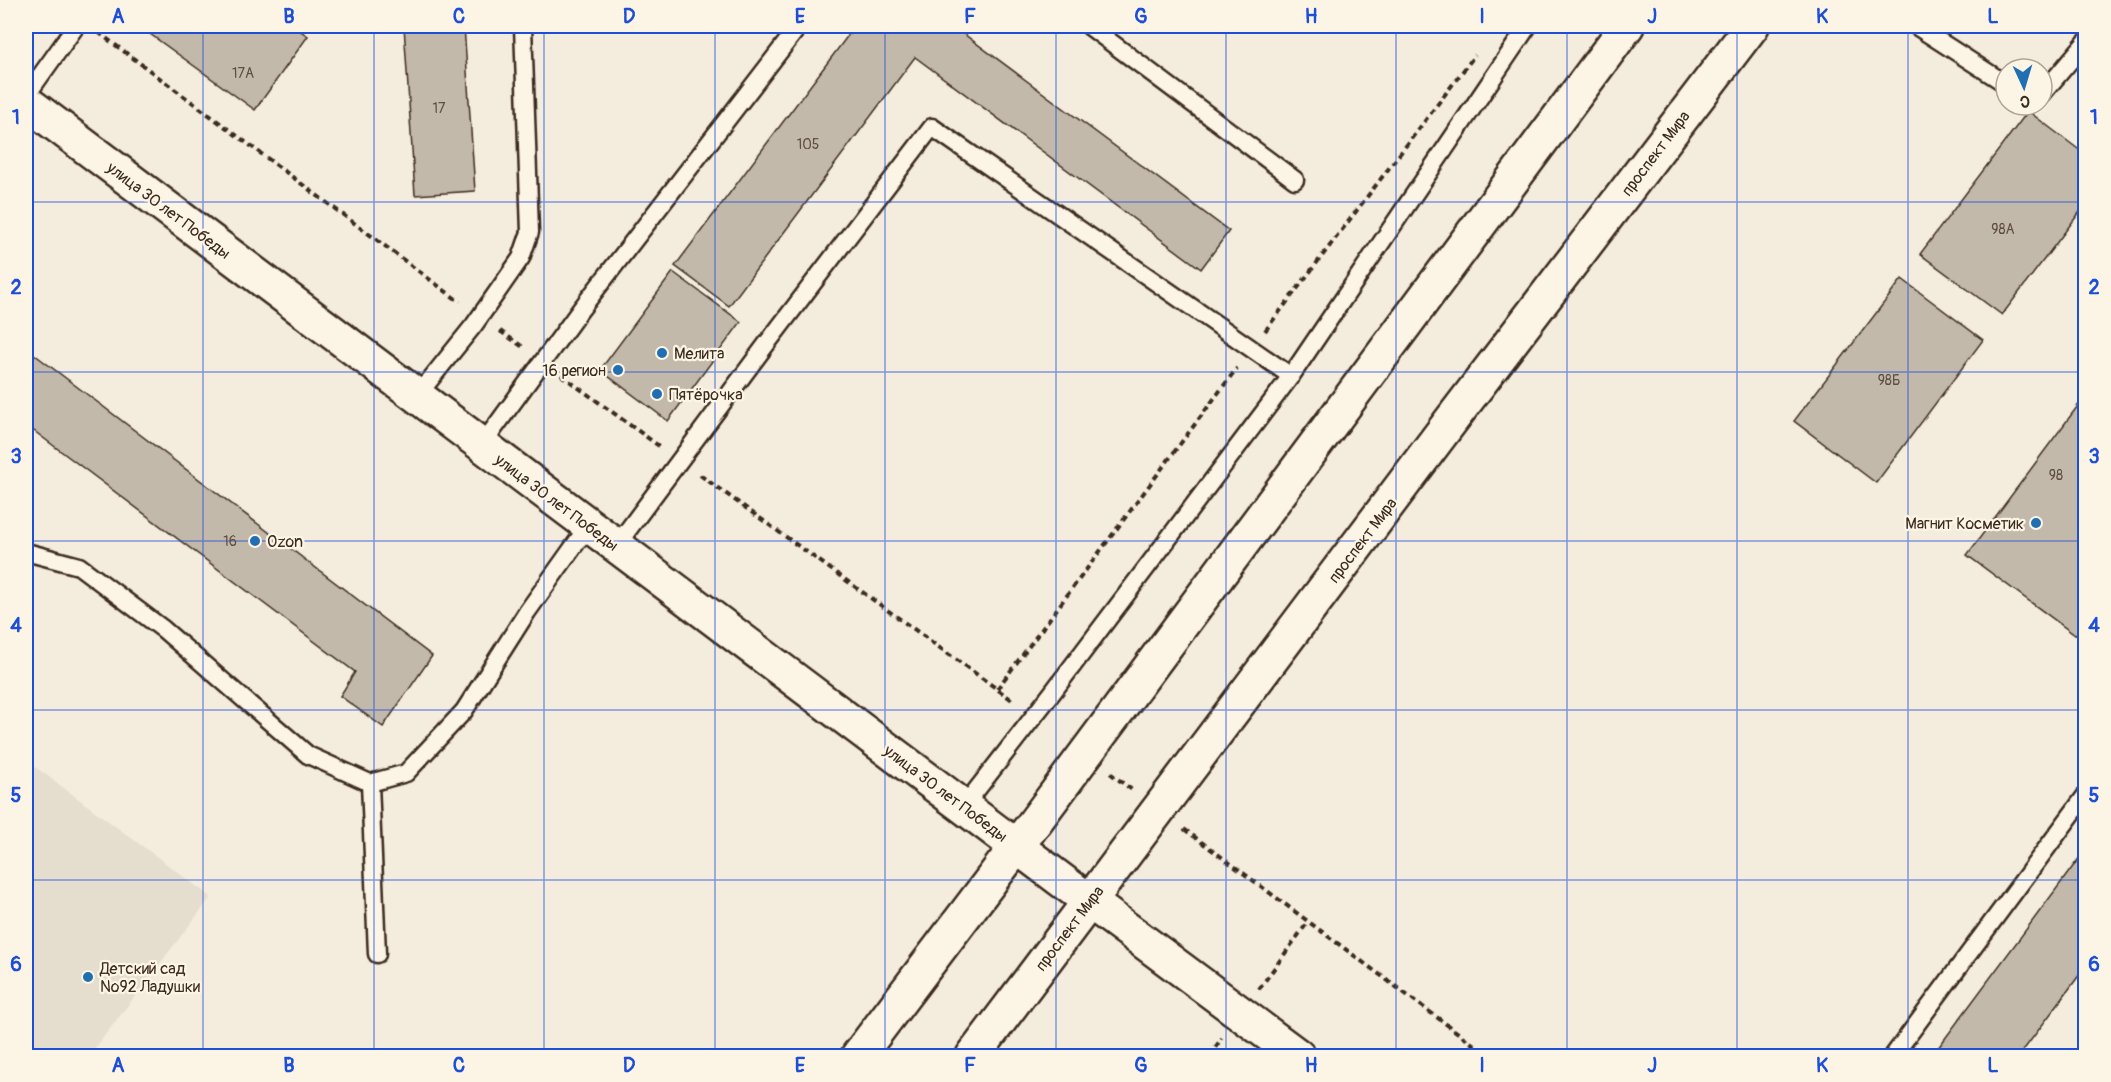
<svg xmlns="http://www.w3.org/2000/svg" width="2111" height="1082" font-family="Pangolin,sans-serif">
	<style>
		.built { fill: #e5ddce }
		.building { fill: #c3b9aa; stroke: #3b2a1e; stroke-width: 1.5 }
		.lines { fill: none; stroke-linecap: round; stroke-linejoin: round }
		.lane-casing { stroke: #3b2a1e; stroke-width: 21 }
		.street-casing { stroke: #3b2a1e; stroke-width: 38 }
		.secondary-casing { stroke: #3b2a1e; stroke-width: 38 }
		.path { stroke: #3b2a1e; stroke-width: 4; stroke-dasharray: 6 4.5; stroke-linecap: butt }
		.lane { stroke: #fcf5e5; stroke-width: 16 }
		.street { stroke: #fcf5e5; stroke-width: 33 }
		.secondary { stroke: #fcf5e5; stroke-width: 33 }
		.grid { fill: none; stroke: #1d4ed8; stroke-width: 1.5; stroke-opacity: 0.55 }
		.poi-dot { fill: #1f6fb2; stroke: #fcf5e5; stroke-width: 2 }
		.labels { text-anchor: middle; stroke-width: 4.5; stroke-linejoin: round; paint-order: stroke }
		.number-label { font-size: 14px; fill: #5d4e41 }
		.street-label { font-size: 16px; fill: #3b2a1e; stroke: #fcf5e5 }
		.poi-label { font-size: 16px; fill: #3b2a1e; stroke: #fcf5e5; text-anchor: start }
		.neatline { fill: none; stroke: #1d4ed8; stroke-width: 2 }
		.grid-label { font-size: 20px; text-anchor: middle; font-weight: bold; fill: #1d4ed8 }
	</style>
	<rect width="100%" height="100%" fill="#f4eddd"/>
	<filter id="ink" filterUnits="userSpaceOnUse"><feTurbulence type="fractalNoise" baseFrequency=".0167" numOctaves="2"/><feDisplacementMap in="SourceGraphic" scale="12" xChannelSelector="R" yChannelSelector="G"/><feConvolveMatrix kernelMatrix="1 2 1 2 8 2 1 2 1" color-interpolation-filters="sRGB"/></filter>
	<g filter="url(#ink)">
		<polygon class="built" points="26,760 211,897 89,1056 26,1056"/>
		<g class="building">
			<polygon points="139,26 293,26 308,36 255,110"/>
			<polygon points="404,26 464,26 475,191 415,195"/>
			<polygon points="855,26 953,26 1229,231 1201,269 915,57 729,306 675,266"/>
			<polygon points="2028,111 2086,155 2086,204 2002,315 1920,254"/>
			<polygon points="673,272 741,322 668,421 600,370"/>
			<polygon points="1902,279 1983,340 1876,483 1794,421"/>
			<polygon points="26,348 432,656 383,727 340,696 355,672 26,425"/>
			<polygon points="2086,395 2086,621 2075,635 1967,555"/>
			<polygon points="2086,849 2086,966 2058,1004 2019,1056 1932,1056"/>
		</g>
		<g class="lines">
			<g class="lane-casing">
				<g id="lane">
					<polyline points="1089,26 1295,180"/>
					<polyline points="1916,26 2006,84"/>
					<polyline points="2042,94 2086,42"/>
					<polyline points="26,96 76,26"/>
					<polyline points="417,396 474,325 521,258 530,232 523,26"/>
					<polyline points="482,445 581,309 799,26"/>
					<polyline points="616,546 768,342 932,127 1291,376"/>
					<polyline points="26,552 79,566 163,629 308,755 370,783 406,773 464,711 527,612 589,525"/>
					<polyline points="370,783 377,954"/>
					<polyline points="964,806 1052,693 1291,376 1528,26"/>
					<polyline points="1893,1056 2086,795"/>
				</g>
			</g>
			<g class="street-casing">
				<polyline id="street" points="1089,901 1298,1056"/>
			</g>
			<g class="secondary-casing">
				<g id="secondary">
					<polyline points="26,102 1089,901"/>
					<polyline points="858,1056 1017,846 1627,26"/>
					<polyline points="973,1056 1453,418 1752,26"/>
				</g>
			</g>
			<g class="path">
				<polyline points="98,32 460,302"/>
				<polyline points="500,331 523,347"/>
				<polyline points="1265,331 1475,55"/>
				<polyline points="561,375 659,446"/>
				<polyline points="700,475 1015,702"/>
				<polyline points="997,689 1237,368"/>
				<polyline points="1110,773 1132,790"/>
				<polyline points="1184,829 1489,1056"/>
				<polyline points="1259,989 1308,922"/>
				<polyline points="1209,1056 1222,1038"/>
			</g>
			<use href="#lane" class="lane"/>
			<use href="#street" class="street"/>
			<use href="#secondary" class="secondary"/>
		</g>
	</g>
	<path class="grid" d="M 203,26 L 203,1056M 374,26 L 374,1056M 544,26 L 544,1056M 715,26 L 715,1056M 885,26 L 885,1056M 1056,26 L 1056,1056M 1226,26 L 1226,1056M 1396,26 L 1396,1056M 1567,26 L 1567,1056M 1737,26 L 1737,1056M 1908,26 L 1908,1056M 26,202 L 2086,202M 26,372 L 2086,372M 26,541 L 2086,541M 26,710 L 2086,710M 26,880 L 2086,880"/>
	<g class="poi-dot">
		<circle cx="662" cy="353" r="6"/>
		<circle cx="618" cy="370" r="6"/>
		<circle cx="657" cy="394" r="6"/>
		<circle cx="2036" cy="523" r="6"/>
		<circle cx="255" cy="541" r="6"/>
		<circle cx="88" cy="977" r="6"/>
	</g>
	<g class="labels">
		<g class="number-label">
			<text x="243" y="78">17А</text>
			<text x="439" y="113">17</text>
			<text x="808" y="149">105</text>
			<text x="2003" y="234">98А</text>
			<text x="1889" y="385">98Б</text>
			<text x="2056" y="480">98</text>
			<text x="230" y="546">16</text>
		</g>
		<g class="street-label">
			<text transform="translate(1655 153) rotate(-53)" y="6">проспект Мира</text>
			<text transform="translate(169 210) rotate(37)" y="6">улица 30 лет Победы</text>
			<text transform="translate(557 502) rotate(37)" y="6">улица 30 лет Победы</text>
			<text transform="translate(1362 540) rotate(-53)" y="6">проспект Мира</text>
			<text transform="translate(946 793) rotate(37)" y="6">улица 30 лет Победы</text>
			<text transform="translate(1069 928) rotate(-53)" y="6">проспект Мира</text>
		</g>
		<g class="poi-label">
			<text x="674" y="359">Мелита</text>
			<text x="606" y="376" text-anchor="end">16 регион</text>
			<text x="669" y="400">Пятёрочка</text>
			<text x="2024" y="529" text-anchor="end">Магнит Косметик</text>
			<text x="267" y="547">Ozon</text>
			<text x="100" y="974">Детский сад<tspan x="100" dy="18">№92 Ладушки</tspan></text>
		</g>
	</g>
	<rect width="2111" height="1082" fill="none" stroke="#fcf5e5" stroke-width="66"/>
	<g transform="translate(2024 87) rotate(176)"><circle r="28" fill="#fcf5e5" stroke="#afa495" stroke-width="1.5"/>
	<path d="M0-4.5L10 22L0 15L-10 22Z" fill="#1f6fb2"/>
	<text y="-9" font-size="16" font-weight="bold" text-anchor="middle" fill="#3b2a1e">С</text>
	</g>
	<rect x="33" y="33" width="2045" height="1016" class="neatline"/>
	<g class="grid-label">
		<text x="118" y="23">A</text>
		<text x="289" y="23">B</text>
		<text x="459" y="23">C</text>
		<text x="629" y="23">D</text>
		<text x="800" y="23">E</text>
		<text x="970" y="23">F</text>
		<text x="1141" y="23">G</text>
		<text x="1311" y="23">H</text>
		<text x="1482" y="23">I</text>
		<text x="1652" y="23">J</text>
		<text x="1822" y="23">K</text>
		<text x="1993" y="23">L</text>
		<text x="16" y="124">1</text>
		<text x="2094" y="124">1</text>
		<text x="16" y="294">2</text>
		<text x="2094" y="294">2</text>
		<text x="16" y="463">3</text>
		<text x="2094" y="463">3</text>
		<text x="16" y="632">4</text>
		<text x="2094" y="632">4</text>
		<text x="16" y="802">5</text>
		<text x="2094" y="802">5</text>
		<text x="16" y="971">6</text>
		<text x="2094" y="971">6</text>
		<text x="118" y="1072">A</text>
		<text x="289" y="1072">B</text>
		<text x="459" y="1072">C</text>
		<text x="629" y="1072">D</text>
		<text x="800" y="1072">E</text>
		<text x="970" y="1072">F</text>
		<text x="1141" y="1072">G</text>
		<text x="1311" y="1072">H</text>
		<text x="1482" y="1072">I</text>
		<text x="1652" y="1072">J</text>
		<text x="1822" y="1072">K</text>
		<text x="1993" y="1072">L</text>
	</g>
</svg>
